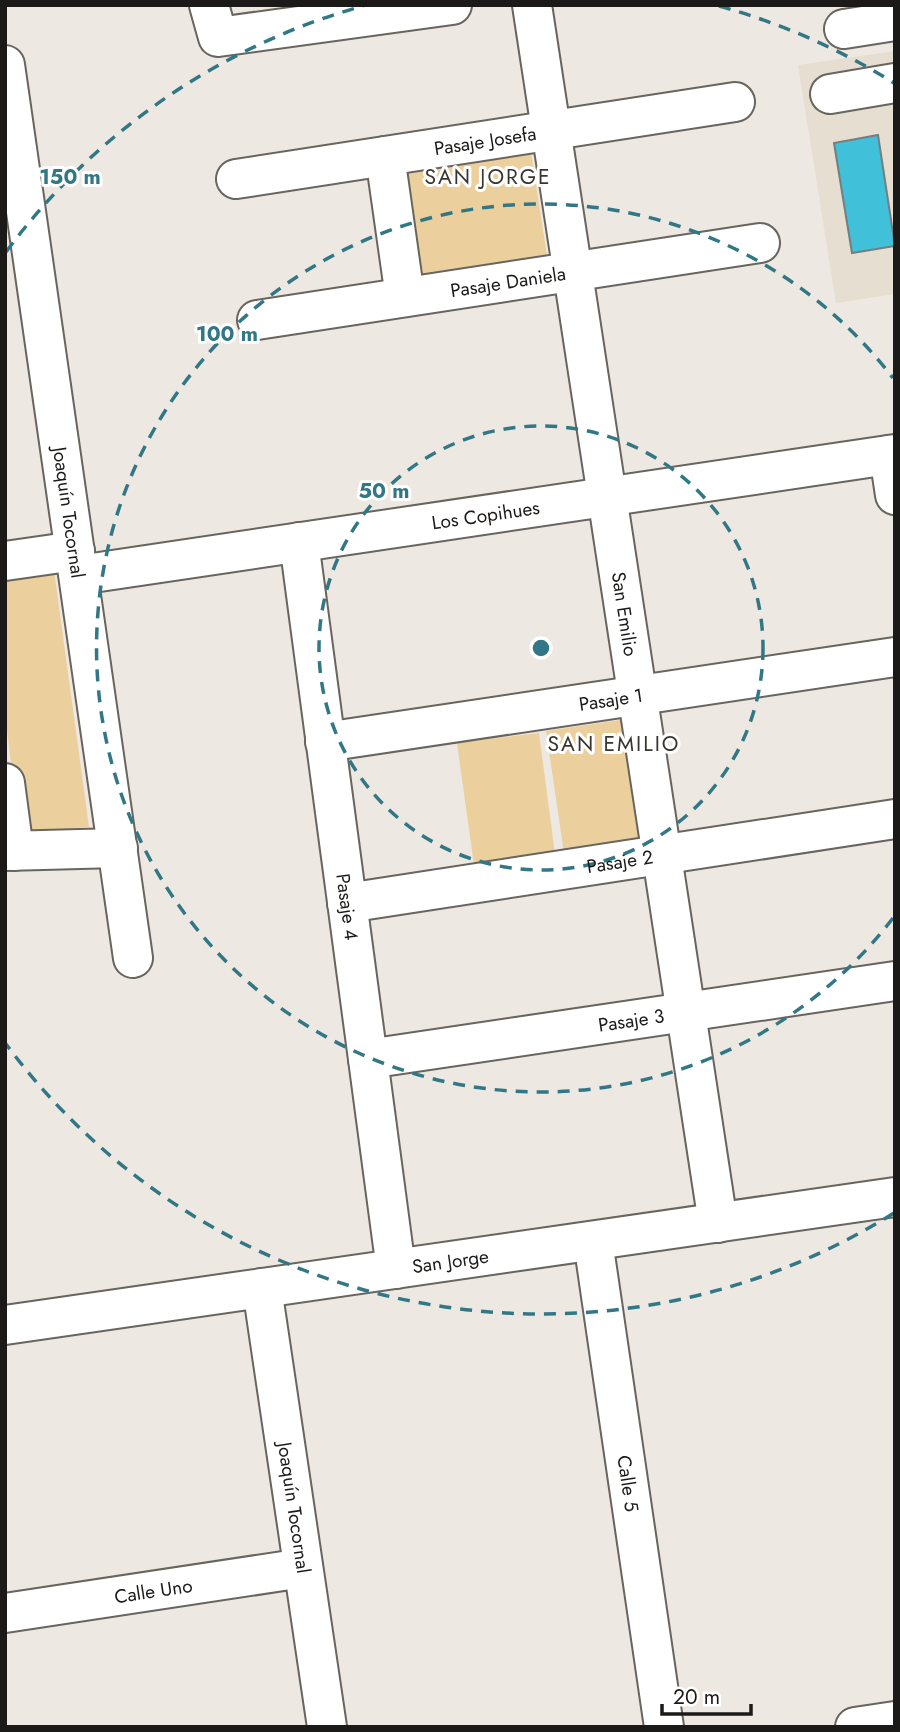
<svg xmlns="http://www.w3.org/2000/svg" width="900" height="1732" font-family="Jost,sans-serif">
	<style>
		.built { fill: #e6ded0 }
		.green { fill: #ebcf9d }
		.building { fill: #41c0d9; stroke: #757e80; stroke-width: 2 }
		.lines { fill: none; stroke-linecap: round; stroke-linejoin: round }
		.minor-casing { stroke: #68645e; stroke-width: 42 }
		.minor { stroke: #fff; stroke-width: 38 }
		.ring { fill: none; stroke: #327785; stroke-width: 3.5; stroke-dasharray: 12 9 }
		.labels { text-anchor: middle; stroke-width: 6; stroke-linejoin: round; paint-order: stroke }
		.street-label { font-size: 19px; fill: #1c1a18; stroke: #fff }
		.neighbourhood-label { font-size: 21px; letter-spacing: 2px; fill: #393630; stroke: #fff }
		.centre { fill: #327785; stroke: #fff; stroke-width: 3.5 }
		.ring-label { font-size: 21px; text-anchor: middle; font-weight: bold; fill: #327785; stroke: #fff; stroke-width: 6; stroke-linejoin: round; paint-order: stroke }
	</style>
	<rect width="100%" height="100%" fill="#ede8e1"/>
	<polygon class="built" points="895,51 895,294 836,303 798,65"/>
	<g class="green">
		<polygon points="529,139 548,262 416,282 397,159"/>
		<polygon points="54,570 89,827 20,833 5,715 5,579"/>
		<polygon points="634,718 652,840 564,853 546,731"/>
		<polygon points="539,733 555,854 474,865 457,743"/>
	</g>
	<polygon class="building" points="878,135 895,246 852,253 834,143"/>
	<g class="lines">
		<g class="minor-casing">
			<g id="minor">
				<polyline points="209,5 218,37 452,5"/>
				<path id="s1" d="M 532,5 L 718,1223"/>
				<polyline points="844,29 895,21"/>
				<path id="s2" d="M 5,65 L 133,958"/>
				<polyline points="830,94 895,83"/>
				<polyline points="385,156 405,297"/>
				<path id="s3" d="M 236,179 L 735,102"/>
				<path id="s4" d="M 257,320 L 760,243"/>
				<polyline points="889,455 895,495"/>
				<path id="s5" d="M 299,542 L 396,1269"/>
				<polyline points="5,561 75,551"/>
				<path id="s6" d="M 79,575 L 895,454"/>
				<path id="s7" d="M 325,742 L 895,657"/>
				<polyline points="5,783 14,851"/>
				<polyline points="5,851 118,848"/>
				<path id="s8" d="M 347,903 L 895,819"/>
				<path id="s9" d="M 368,1059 L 895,981"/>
				<path id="s10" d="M 593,1241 L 664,1727"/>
				<path id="s11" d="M 262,1288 L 327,1727"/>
				<path id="s12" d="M 5,1325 L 895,1197"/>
				<path id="s13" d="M 5,1613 L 303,1568"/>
				<polyline points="855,1727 895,1721"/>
			</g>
		</g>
		<use href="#minor" class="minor"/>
	</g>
	<g class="ring">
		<circle cx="541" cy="648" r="222"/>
		<path d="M893 918A444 444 0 1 1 893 378"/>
		<path d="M894 1213A666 666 0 0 1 6 1044M6 252A666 666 0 0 1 363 6M719 6A666 666 0 0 1 894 83"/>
	</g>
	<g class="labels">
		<g class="street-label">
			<text dy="7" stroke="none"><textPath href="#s3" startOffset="252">Pasaje Josefa</textPath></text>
			<text dy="7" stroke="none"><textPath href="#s4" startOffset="254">Pasaje Daniela</textPath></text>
			<text dy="7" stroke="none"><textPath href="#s2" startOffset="452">Joaquín Tocornal</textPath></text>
			<text dy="7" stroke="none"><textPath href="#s6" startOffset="411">Los Copihues</textPath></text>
			<text dy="7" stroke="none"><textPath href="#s1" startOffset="616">San Emilio</textPath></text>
			<text dy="7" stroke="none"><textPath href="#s7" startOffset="289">Pasaje 1</textPath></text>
			<text dy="7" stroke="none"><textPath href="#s8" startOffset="276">Pasaje 2</textPath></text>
			<text dy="7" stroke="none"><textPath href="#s5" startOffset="368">Pasaje 4</textPath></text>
			<text dy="7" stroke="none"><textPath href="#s9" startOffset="266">Pasaje 3</textPath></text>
			<text dy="7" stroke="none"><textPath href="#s12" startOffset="450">San Jorge</textPath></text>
			<text dy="7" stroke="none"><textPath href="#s10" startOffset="245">Calle 5</textPath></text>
			<text dy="7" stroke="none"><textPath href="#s11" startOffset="222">Joaquín Tocornal</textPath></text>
			<text dy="7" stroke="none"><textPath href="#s13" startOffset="150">Calle Uno</textPath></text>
		</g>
		<g class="neighbourhood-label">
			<text x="488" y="184">SAN JORGE</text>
			<text x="614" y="751">SAN EMILIO</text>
		</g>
	</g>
	<circle cx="541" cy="648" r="10" class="centre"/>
	<g class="ring-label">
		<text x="70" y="184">150 m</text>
		<text x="227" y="341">100 m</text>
		<text x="384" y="498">50 m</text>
	</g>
	<rect width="900" height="1732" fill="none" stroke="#1c1a18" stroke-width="14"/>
	<path d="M662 1704v10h89v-10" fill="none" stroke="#1c1a18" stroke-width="3.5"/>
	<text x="673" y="1704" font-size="21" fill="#1c1a18" stroke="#ffffff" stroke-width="5" paint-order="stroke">20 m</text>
</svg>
